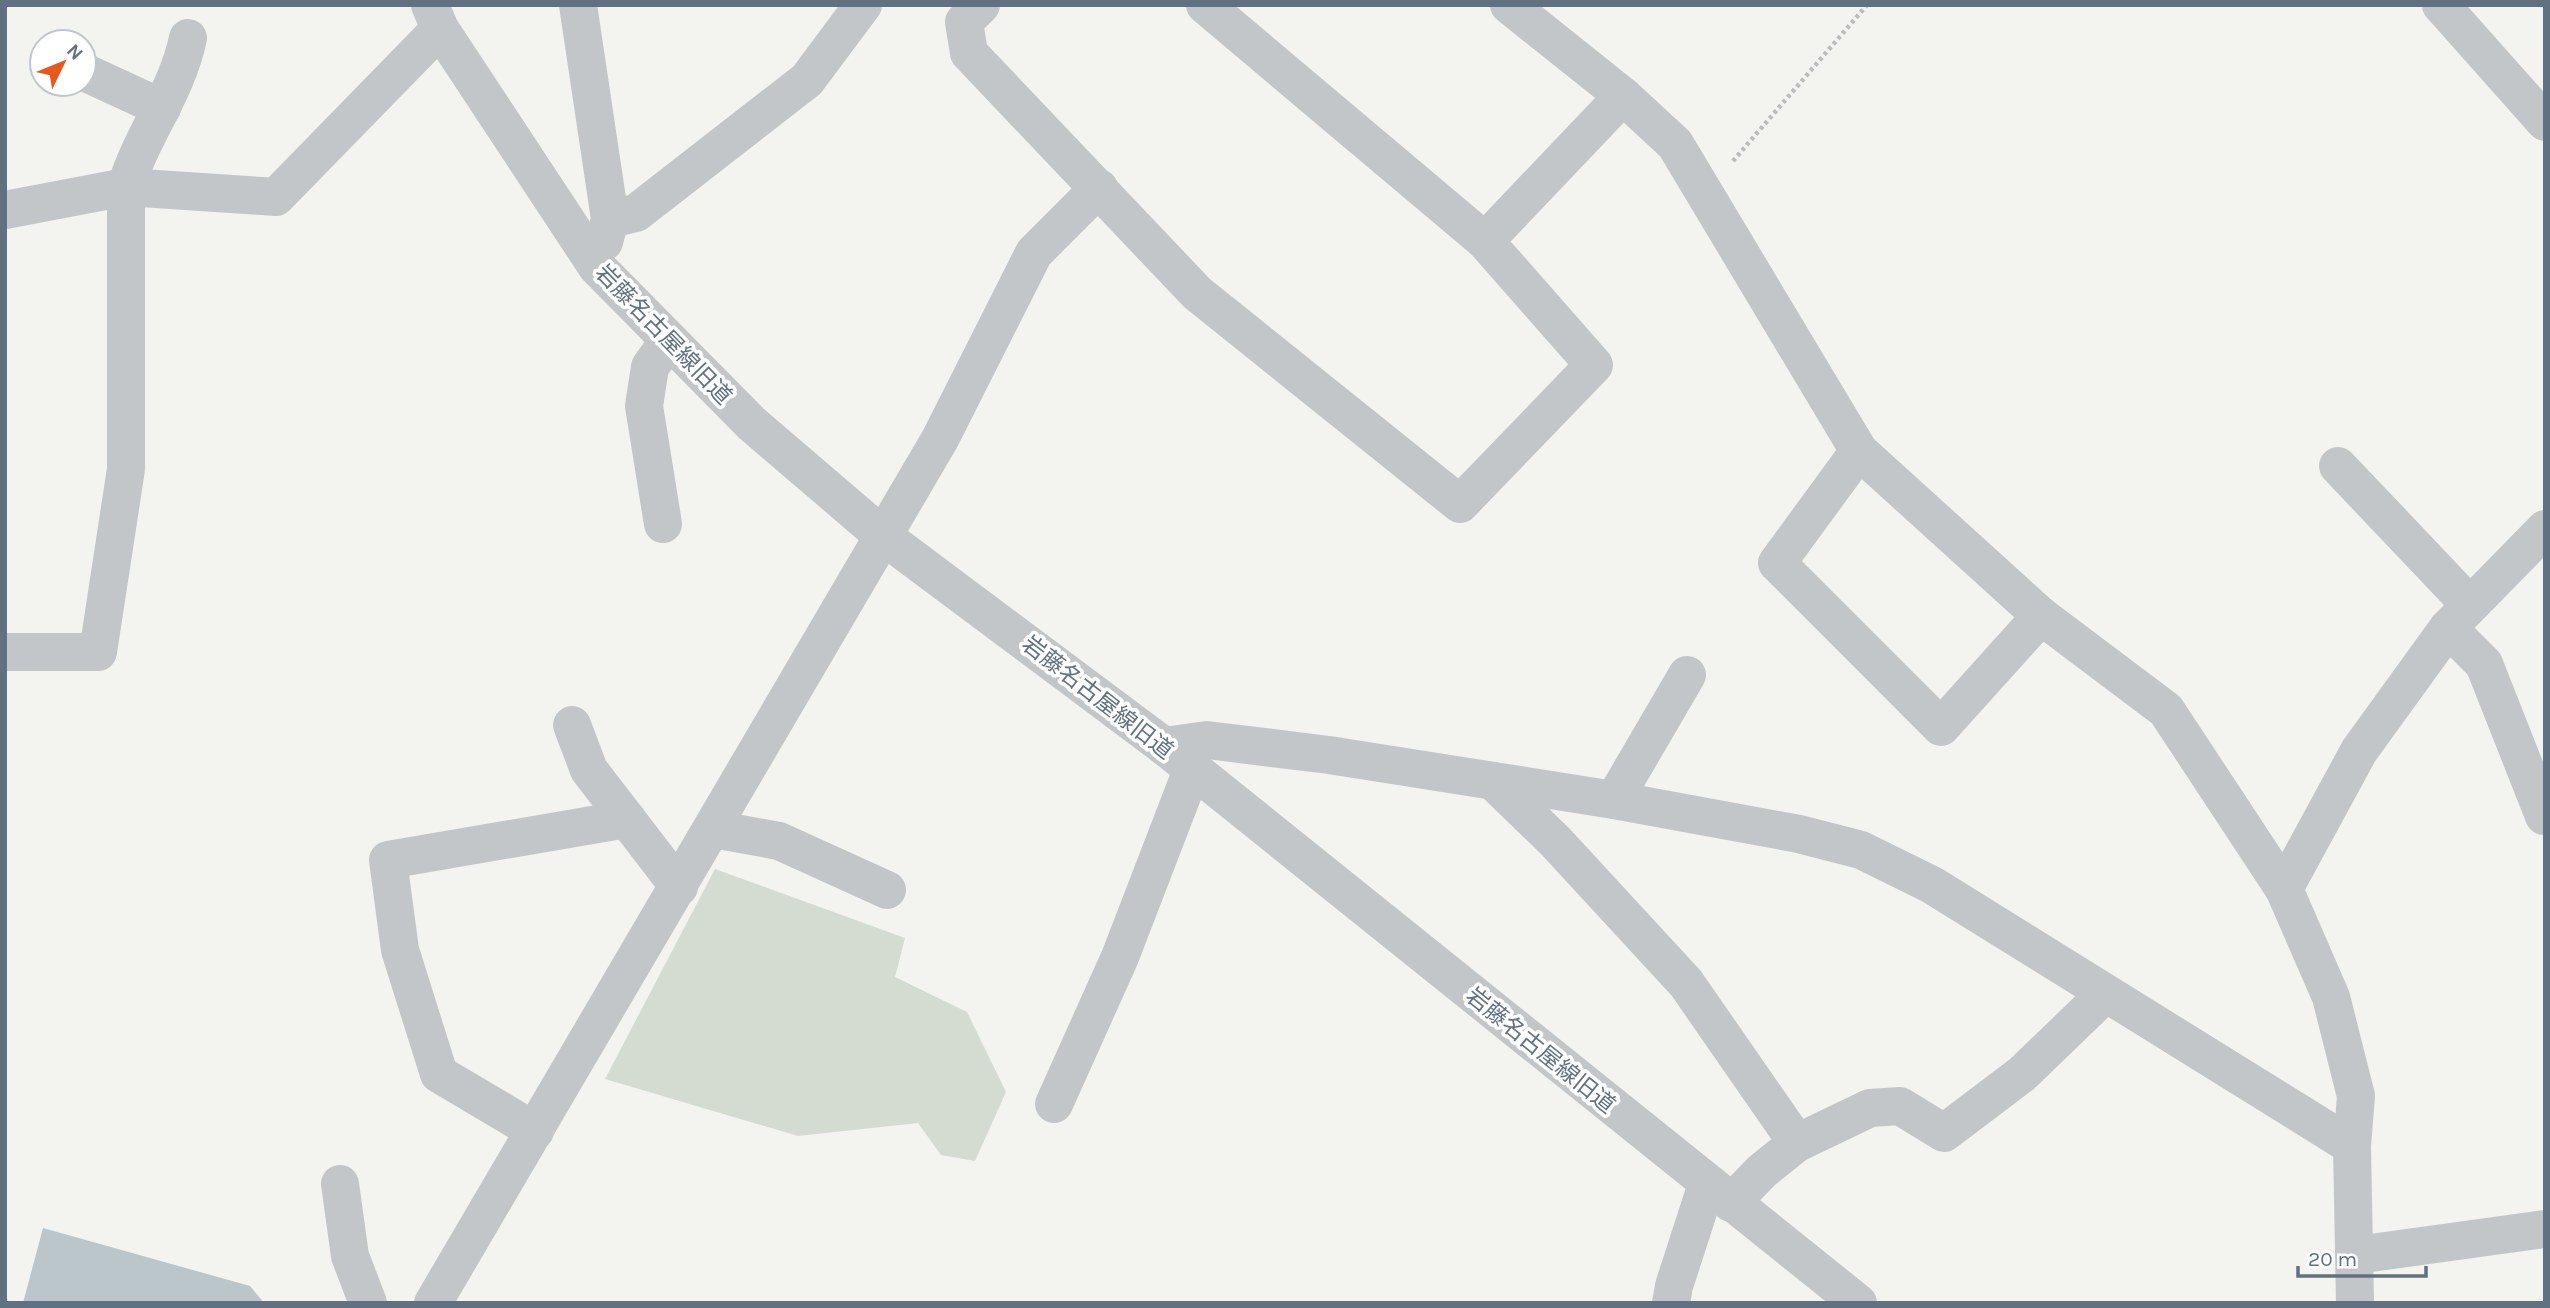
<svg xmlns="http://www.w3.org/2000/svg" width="2550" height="1308" font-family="Karla,'Noto Sans JP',sans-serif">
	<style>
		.green { fill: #d4dbd0 }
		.water { fill: #bbc6cb }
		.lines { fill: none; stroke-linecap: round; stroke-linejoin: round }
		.path { stroke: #babcbe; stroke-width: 4.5; stroke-dasharray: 3.5 3.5; stroke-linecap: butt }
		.minor { stroke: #c3c6c9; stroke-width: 38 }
		.labels { text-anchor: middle; stroke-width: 7; stroke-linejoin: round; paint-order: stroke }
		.street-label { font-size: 23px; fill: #617181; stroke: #fff }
	</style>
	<rect width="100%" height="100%" fill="#f3f4ef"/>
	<polygon class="green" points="715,869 905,938 895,977 967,1012 1006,1092 975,1161 941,1155 918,1123 798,1136 605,1079"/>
	<polygon class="water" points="43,1228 250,1286 264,1303 23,1303"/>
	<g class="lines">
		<polyline class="path" points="1733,161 1867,5"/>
		<g class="minor">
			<polyline points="430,5 440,29 597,267 751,423 883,536 1164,746 1858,1303"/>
			<polyline points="578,5 610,219 604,242"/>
			<polyline points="981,5 964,22 969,53 1197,293 1460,504 1594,365 1485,241 1205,5"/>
			<polyline points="1509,5 1623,96 1675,144 1859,451 2041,616 2166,710 2284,889 2331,997 2356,1096 2352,1146 2355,1303"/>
			<polyline points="2441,5 2545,122"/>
			<polyline points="84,72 162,108"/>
			<polyline points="5,210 126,187 276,197 440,29"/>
			<polyline points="610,219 636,213 807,80 863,5"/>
			<polyline points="1485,241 1623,96"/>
			<polyline points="1859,451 1777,563 1941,727 2041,616"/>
			<polyline points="2338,466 2469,604"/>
			<polyline points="663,524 644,406 650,367 669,340"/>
			<polyline points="2448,628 2484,664 2544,816"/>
			<path d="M 5,652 L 98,652 L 126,469 L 126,187 C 141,136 177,92 188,38"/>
			<polyline points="572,725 589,770 679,887"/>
			<polyline points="1164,746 1207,740 1329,755 1614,800 1799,834 1861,850 1932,885 2352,1146"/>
			<polyline points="1493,781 1555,841 1686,983 1797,1143"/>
			<polyline points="1614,800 1687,675"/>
			<polyline points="713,829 779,841 887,890"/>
			<polyline points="2284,889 2359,751 2448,628 2545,529"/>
			<polyline points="1054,1104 1120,957 1192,770"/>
			<polyline points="535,1131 439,1074 400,950 388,860 627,819"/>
			<polyline points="340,1184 350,1256 368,1303"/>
			<polyline points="1731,1203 1762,1171 1797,1143 1870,1108 1900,1106 1944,1133 2022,1074 2105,994"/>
			<polyline points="2356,1255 2545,1229"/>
			<polyline points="433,1303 940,439 1034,253 1099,188"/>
			<polyline points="1671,1303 1674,1286 1707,1184"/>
		</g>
	</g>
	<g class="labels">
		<g class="street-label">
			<text transform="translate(664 334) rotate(46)" y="8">岩藤名古屋線旧道</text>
			<text transform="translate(1098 697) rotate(38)" y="8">岩藤名古屋線旧道</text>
			<text transform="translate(1541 1050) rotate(39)" y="8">岩藤名古屋線旧道</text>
		</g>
	</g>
	<rect width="2550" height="1308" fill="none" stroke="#617181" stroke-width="14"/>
	<g transform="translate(63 63) rotate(47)"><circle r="33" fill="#ffffff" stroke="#c0c6cd" stroke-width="2"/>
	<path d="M0-5L12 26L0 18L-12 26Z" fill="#e8571b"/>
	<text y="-10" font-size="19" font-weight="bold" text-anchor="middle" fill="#617181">N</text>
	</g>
	<path d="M2298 1266v10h128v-10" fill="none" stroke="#617181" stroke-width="3.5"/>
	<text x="2308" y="1266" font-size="21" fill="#617181" stroke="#ffffff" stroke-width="5" paint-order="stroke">20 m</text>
</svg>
